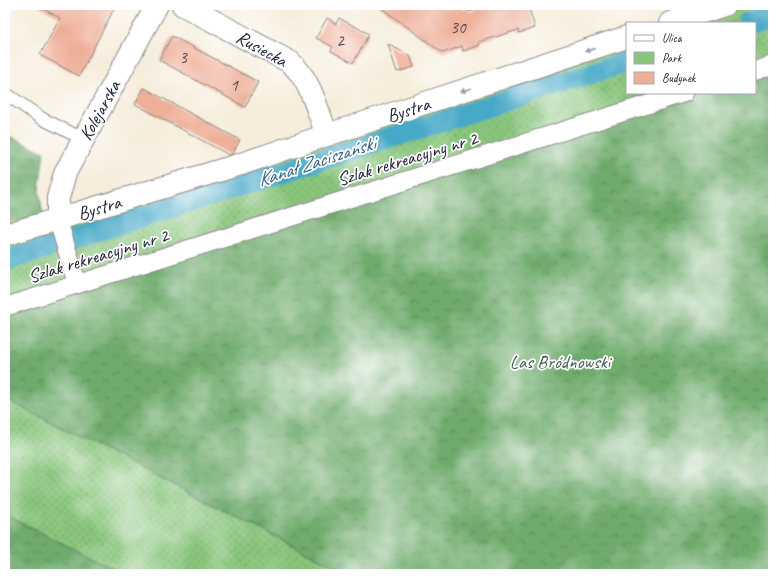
<svg xmlns="http://www.w3.org/2000/svg" width="778" height="579" font-family="Caveat,sans-serif">
	<style>
		.green { fill: url(#green-dots); stroke: #56745c }
		.forest { fill: url(#forest-crowns); stroke: #486654 }
		.lines { fill: none; stroke-linecap: round; stroke-linejoin: round }
		.canal { stroke: #47a9c7; stroke-width: 21 }
		.building { fill: #eeae97 }
		.service-casing { stroke: #8c888a; stroke-width: 14 }
		.pedestrian-casing { stroke: #8c888a; stroke-width: 20 }
		.minor-casing { stroke: #8c888a; stroke-width: 24 }
		.service { stroke: #fff; stroke-width: 12 }
		.pedestrian { stroke: #fff; stroke-width: 18 }
		.minor { stroke: #fff; stroke-width: 22 }
		.oneway { fill: #9c9ca7 }
		.labels { text-anchor: middle; stroke-width: 3.5; stroke-linejoin: round; paint-order: stroke }
		.number-label { font-size: 17px; fill: #554552 }
		.street-label { font-size: 19px; fill: #22223b; stroke: #fff }
		.park-label { font-size: 19px; fill: #465b52; stroke: #fff }
		.water-label { font-size: 20px; font-style: italic; fill: #335f7a; stroke: #fff }
	</style>
	<defs>
		<pattern id="green-dots" width="8" height="8" patternUnits="userSpaceOnUse"><rect width="8" height="8" fill="#89c67c"/><path d="M2 2h.1M6 6h.1" fill="none" stroke="#70a067" stroke-width="1.8" stroke-linecap="round"/></pattern>
		<pattern id="forest-crowns" width="20" height="18" patternUnits="userSpaceOnUse"><rect width="20" height="18" fill="#6eab6c"/><path d="M2 6a3 3 0 1 1 6 0M12 15a3 3 0 1 1 6 0" fill="none" stroke="#5a8b5a"/></pattern>
	</defs>
	<rect width="100%" height="100%" fill="#fff"/>
	<filter id="ink" filterUnits="userSpaceOnUse"><feTurbulence type="fractalNoise" baseFrequency=".025" numOctaves="2"/><feDisplacementMap in="SourceGraphic" scale="8" xChannelSelector="R" yChannelSelector="G"/><feConvolveMatrix kernelMatrix="1 2 1 2 8 2 1 2 1" color-interpolation-filters="sRGB"/></filter>
	<filter id="wash" filterUnits="userSpaceOnUse"><feTurbulence type="fractalNoise" baseFrequency=".012" numOctaves="4" result="noise"/><feDisplacementMap in="SourceGraphic" scale="16" xChannelSelector="R" yChannelSelector="G"/><feGaussianBlur stdDeviation="0.9" result="paint"/><feColorMatrix in="noise" values="0 0 0 0 0 0 0 0 0 0 0 0 0 0 0 0 0 1.4 0 .05"/><feComposite in="paint" operator="in"/></filter>
	<g filter="url(#wash)">
		<rect width="100%" height="100%" fill="#f6edda"/>
		<g class="green">
			<polygon points="749,5 773,5 773,12 737,23 695,23"/>
			<polygon points="773,18 773,71 755,77 755,24"/>
			<polygon points="627,45 627,58 70,237 66,225"/>
			<polygon points="627,65 627,93 704,93 5,312 5,264"/>
			<polygon points="53,228 57,241 5,257 5,243"/>
			<polygon points="5,399 349,574 124,574 5,515"/>
		</g>
		<g class="forest">
			<polygon points="773,71 773,574 349,574 5,399 5,312 704,93 755,93 755,77"/>
			<polygon points="5,134 44,152 39,190 43,216 5,225"/>
			<polygon points="5,515 124,574 5,574"/>
		</g>
		<g class="lines">
			<g class="canal">
				<polyline points="748,23 773,15"/>
				<polyline points="5,261 627,62"/>
			</g>
		</g>
		<g id="blocks">
			<g class="building">
				<polygon points="36,5 116,5 79,76 40,55 60,18"/>
				<polygon points="377,5 461,5 462,10 468,8 469,12 494,5 528,5 535,28 519,33 518,30 479,42 480,45 463,51 462,46 443,53"/>
				<polygon points="327,18 336,24 339,18 369,34 353,63 331,51 333,47 316,38"/>
				<polygon points="172,36 258,82 245,107 159,60"/>
				<polygon points="388,44 410,56 414,67 397,72"/>
				<polygon points="144,88 240,140 233,153 229,155 135,104"/>
			</g>
		</g>
	</g>
	<g filter="url(#ink)">
		<use href="#blocks" fill-opacity="0" stroke="#8c888a" stroke-width="1"/>
		<g class="lines">
			<g class="service-casing">
				<polyline id="service" points="5,93 41,118 83,139"/>
			</g>
			<g class="pedestrian-casing">
				<g id="pedestrian">
					<polyline points="755,71 773,65"/>
					<polyline points="58,220 77,284"/>
					<polyline points="5,307 684,93"/>
				</g>
			</g>
			<g class="minor-casing">
				<g id="minor">
					<path d="M 183,5 L 290,62 C 311,80 317,110 327,135"/>
					<polyline points="670,23 724,5"/>
					<polyline points="58,220 58,198 65,173 157,5"/>
					<polyline points="5,235 238,165 327,135 627,37"/>
				</g>
			</g>
			<use href="#service" class="service"/>
			<use href="#pedestrian" class="pedestrian"/>
			<use href="#minor" class="minor"/>
		</g>
		<defs><path id="oneway-solid" d="M-6-.8H1V-3.2L6.5 0L1 3.2V.8H-6Z"/></defs>
		<g class="oneway">
			<use href="#oneway-solid" transform="translate(590 50) rotate(162)"/>
			<use href="#oneway-solid" transform="translate(466 90) rotate(162)"/>
		</g>
	</g>
	<g class="labels">
		<g class="number-label">
			<text x="458" y="33">30</text>
			<text x="340" y="46">2</text>
			<text x="183" y="63">3</text>
			<text x="234" y="91">1</text>
		</g>
		<g class="street-label">
			<text transform="translate(262 48) rotate(29)" y="7">Rusiecka</text>
			<text transform="translate(408 109) rotate(-18)" y="7">Bystra</text>
			<text transform="translate(99 110) rotate(-61)" y="7">Kolejarska</text>
			<text transform="translate(407 158) rotate(-17)" y="7">Szlak rekreacyjny nr 2</text>
			<text transform="translate(99 207) rotate(-17)" y="7">Bystra</text>
			<text transform="translate(98 255) rotate(-17)" y="7">Szlak rekreacyjny nr 2</text>
		</g>
		<g class="park-label">
			<text x="560" y="368">Las Bródnowski</text>
		</g>
		<g class="water-label">
			<text transform="translate(316 161) rotate(-18)" y="7">Kanał Zaciszański</text>
		</g>
	</g>
	<rect width="778" height="579" fill="none" stroke="#fff" stroke-width="20"/>
	<rect x="626" y="22" width="130" height="72" fill="#ffffff" stroke="#a7a7b1"/>
	<rect x="634" y="35" width="20" height="6" fill="#ffffff" stroke="#a7a7b1"/>
	<text x="662" y="42" font-size="12" fill="#22223b">Ulica</text>
	<rect x="634" y="52" width="20" height="12" fill="#89c67c" stroke="#a7a7b1"/>
	<text x="662" y="62" font-size="12" fill="#22223b">Park</text>
	<rect x="634" y="72" width="20" height="12" fill="#eeae97" stroke="#a7a7b1"/>
	<text x="662" y="82" font-size="12" fill="#22223b">Budynek</text>
</svg>
